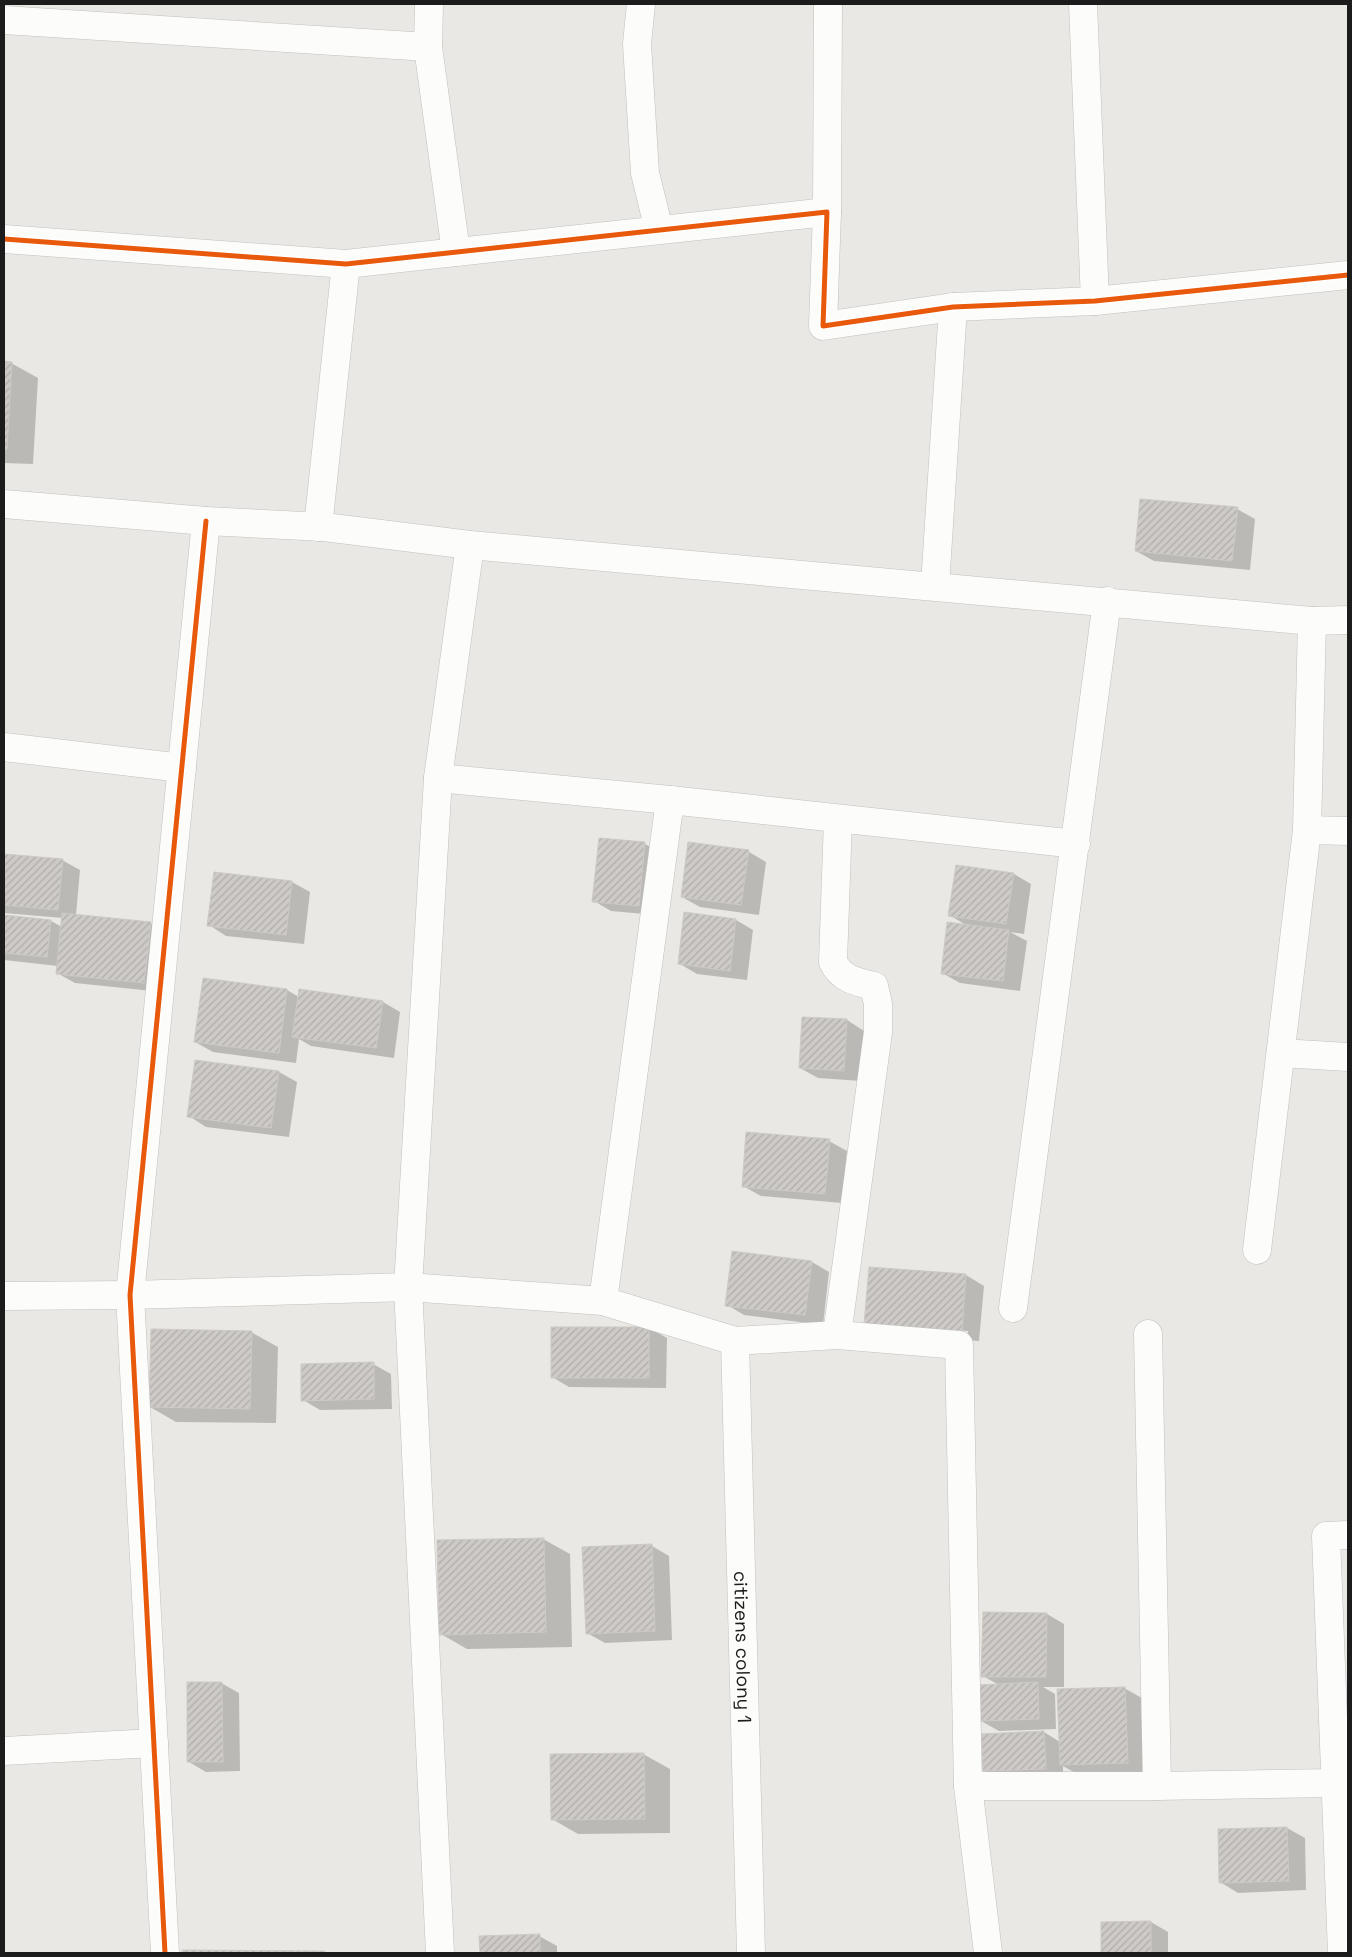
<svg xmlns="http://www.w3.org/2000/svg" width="1352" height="1957" font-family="'Space Grotesk',sans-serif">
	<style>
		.shadow { fill: #0003; fill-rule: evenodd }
		.building { fill: url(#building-hatch); stroke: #cdcac6 }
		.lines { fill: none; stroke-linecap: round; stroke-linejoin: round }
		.minor-casing { stroke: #c1c0bf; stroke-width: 29 }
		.minor { stroke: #fcfcfb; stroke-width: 28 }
		.cycleway-casing { stroke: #fff; stroke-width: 8 }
		.cycleway { stroke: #e8590c; stroke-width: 5 }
		.labels { text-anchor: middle; stroke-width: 4.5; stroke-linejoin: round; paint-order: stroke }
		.street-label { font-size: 19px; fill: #1c1c1c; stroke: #fff }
	</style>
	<defs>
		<pattern id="building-hatch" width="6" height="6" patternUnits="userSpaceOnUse" patternTransform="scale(1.25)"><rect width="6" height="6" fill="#cdcac7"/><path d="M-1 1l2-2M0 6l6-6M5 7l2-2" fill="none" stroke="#afadaa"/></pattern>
	</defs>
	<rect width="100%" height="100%" fill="#eae8e4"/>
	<g class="shadow">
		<polygon points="4,362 11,363 38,378 33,464 4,463"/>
		<polygon points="1237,509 1255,519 1250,570 1154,561 1136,551"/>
		<polygon points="600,839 645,844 663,854 656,915 611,911 594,901"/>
		<polygon points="749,852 766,862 759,915 700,907 682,897"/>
		<polygon points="4,855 62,860 80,870 76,915 150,923 168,934 162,992 75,983 57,973 58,966 4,960 4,916 51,921 62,927 63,918 4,913"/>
		<polygon points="215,873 292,882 310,892 304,944 226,936 209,925"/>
		<polygon points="1014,874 1031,884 1024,934 1010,932 1027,941 1020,991 960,983 942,973 968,926 949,915"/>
		<polygon points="736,920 753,930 747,980 697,974 680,964"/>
		<polygon points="204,979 287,990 299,997 383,1002 400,1012 394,1058 311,1046 299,1039 296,1063 213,1052 195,1042"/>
		<polygon points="847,1020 864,1031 861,1081 818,1078 800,1068"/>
		<polygon points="279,1072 297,1082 289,1137 206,1127 189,1116"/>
		<polygon points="829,1141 847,1151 842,1203 761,1196 743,1186"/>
		<polygon points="812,1262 829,1272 823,1325 744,1315 727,1305"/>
		<path d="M 870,1268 L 966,1275 L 984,1286 L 979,1341 L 883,1334 ZM 882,1324 L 968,1331 L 968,1333 L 882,1327 Z"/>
		<polygon points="649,1328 667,1338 666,1388 569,1387 552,1377"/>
		<polygon points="251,1332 278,1347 276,1423 176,1422 150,1407"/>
		<polygon points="373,1364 391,1374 392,1409 320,1410 303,1400"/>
		<polygon points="543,1539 570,1554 572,1647 467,1649 441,1634"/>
		<polygon points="652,1546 669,1556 672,1640 605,1643 587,1633"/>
		<polygon points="1047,1614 1064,1624 1064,1687 1043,1687 1055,1694 1056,1729 999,1731 981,1721 999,1685 983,1676"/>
		<polygon points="221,1683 239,1693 240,1771 206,1772 189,1762"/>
		<polygon points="1124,1688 1142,1698 1145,1772 1079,1775 1063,1766 1063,1778 1002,1781 984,1771 1044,1732 1060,1742"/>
		<polygon points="643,1754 670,1769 670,1833 578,1834 552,1819"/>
		<polygon points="1287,1828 1305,1838 1306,1890 1238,1893 1220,1882"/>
		<polygon points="1151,1922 1168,1932 1168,1953 1103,1953 1103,1923"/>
		<polygon points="539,1936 557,1946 557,1953 481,1953 480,1938"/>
		<polygon points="183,1951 325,1952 327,1953 183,1953"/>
	</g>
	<g class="building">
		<polygon points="4,361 12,362 7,449 4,449"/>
		<polygon points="1140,499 1238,507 1232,561 1135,551"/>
		<polygon points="599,838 645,842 639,906 592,902"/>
		<polygon points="688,842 749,850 741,905 681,897"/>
		<polygon points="4,854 63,859 58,910 4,905"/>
		<polygon points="956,865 1014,873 1006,924 948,916"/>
		<polygon points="214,872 292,881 286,935 207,926"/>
		<polygon points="684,912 736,919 730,971 678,964"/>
		<polygon points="62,913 151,922 144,983 56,974"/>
		<polygon points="4,915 51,920 47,957 4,953"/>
		<polygon points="947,922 1009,930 1003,981 941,974"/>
		<polygon points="203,978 287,989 279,1053 194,1042"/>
		<polygon points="299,989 383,1001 376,1048 292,1037"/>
		<polygon points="802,1017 847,1019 844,1071 799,1068"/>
		<polygon points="195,1060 279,1071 271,1128 187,1117"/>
		<polygon points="746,1132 830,1139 825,1194 742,1187"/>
		<polygon points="732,1251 812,1261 805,1315 725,1306"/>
		<polygon points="869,1267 966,1274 962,1332 864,1324"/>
		<rect x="551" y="1327" width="98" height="51"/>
		<polygon points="151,1329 252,1331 250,1409 149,1407"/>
		<polygon points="374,1362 374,1399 301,1401 301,1364"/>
		<polygon points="544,1538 546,1632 439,1635 437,1540"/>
		<polygon points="652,1544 655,1631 586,1634 582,1547"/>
		<polygon points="983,1612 1047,1613 1046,1677 981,1677"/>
		<polygon points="187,1682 222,1682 223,1762 187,1762"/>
		<polygon points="1038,1682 1039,1719 980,1721 978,1685"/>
		<polygon points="1125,1687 1128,1763 1060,1765 1057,1689"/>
		<polygon points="1044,1731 1046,1769 983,1771 981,1734"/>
		<polygon points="644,1753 645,1819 551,1820 550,1754"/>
		<polygon points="1287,1827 1289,1881 1219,1883 1218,1829"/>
		<polygon points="1151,1921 1151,1953 1101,1953 1101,1922"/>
		<polygon points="540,1934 540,1953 480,1953 479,1936"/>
		<polygon points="182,1950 325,1951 325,1953 182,1953"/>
	</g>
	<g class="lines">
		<g class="minor-casing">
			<g id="minor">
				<polyline points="429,4 428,47 456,252"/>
				<polyline points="641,4 637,44 645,173 659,230"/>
				<polyline points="1083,4 1095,301"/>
				<polyline points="4,20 428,47"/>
				<polyline points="827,212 828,4"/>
				<polyline points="4,239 346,264 827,212 823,326 953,307 1095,301 1348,275"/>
				<polyline points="4,504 206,521 324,527 470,545 1312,621 1348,620"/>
				<polyline points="318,527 346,264"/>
				<polyline points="935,586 953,307"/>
				<polyline points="4,747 182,768"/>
				<polyline points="438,778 670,800 1076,844"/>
				<polyline points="1307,830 1348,831"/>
				<polyline points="1281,1053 1348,1057"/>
				<polyline points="1257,1250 1307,830 1312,621"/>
				<polyline points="4,1296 130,1295 408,1287 603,1301 670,800"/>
				<polyline points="603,1301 735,1341 837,1335 959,1345 968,1786 988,1953"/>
				<polyline points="1013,1308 1107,601"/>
				<polyline points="1148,1334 1157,1786"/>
				<path d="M 837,1335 L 878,1032 L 878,1004 L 874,986 C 857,982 841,979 833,962 L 838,819"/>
				<path id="s1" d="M 735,1341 L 751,1953"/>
				<polyline points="4,1751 154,1743"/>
				<polyline points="968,1786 1157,1786 1335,1783"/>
				<polyline points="165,1953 130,1295 206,521"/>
				<polyline points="440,1953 408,1287 438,778 470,545"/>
				<polyline points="1342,1953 1326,1536 1348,1535"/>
			</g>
		</g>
		<use href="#minor" class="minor"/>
		<g class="cycleway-casing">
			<g id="cycleway">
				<polyline points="4,239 346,264 827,212 823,326 953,307 1095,301 1348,275"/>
				<polyline points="165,1953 130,1295 206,521"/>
			</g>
		</g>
		<use href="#cycleway" class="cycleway"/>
	</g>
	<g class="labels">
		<g class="street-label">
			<text dy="7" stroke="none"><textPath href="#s1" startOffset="306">citizens colony 1</textPath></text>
		</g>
	</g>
	<rect width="1352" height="1957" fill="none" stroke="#1c1c1c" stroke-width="10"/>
</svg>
